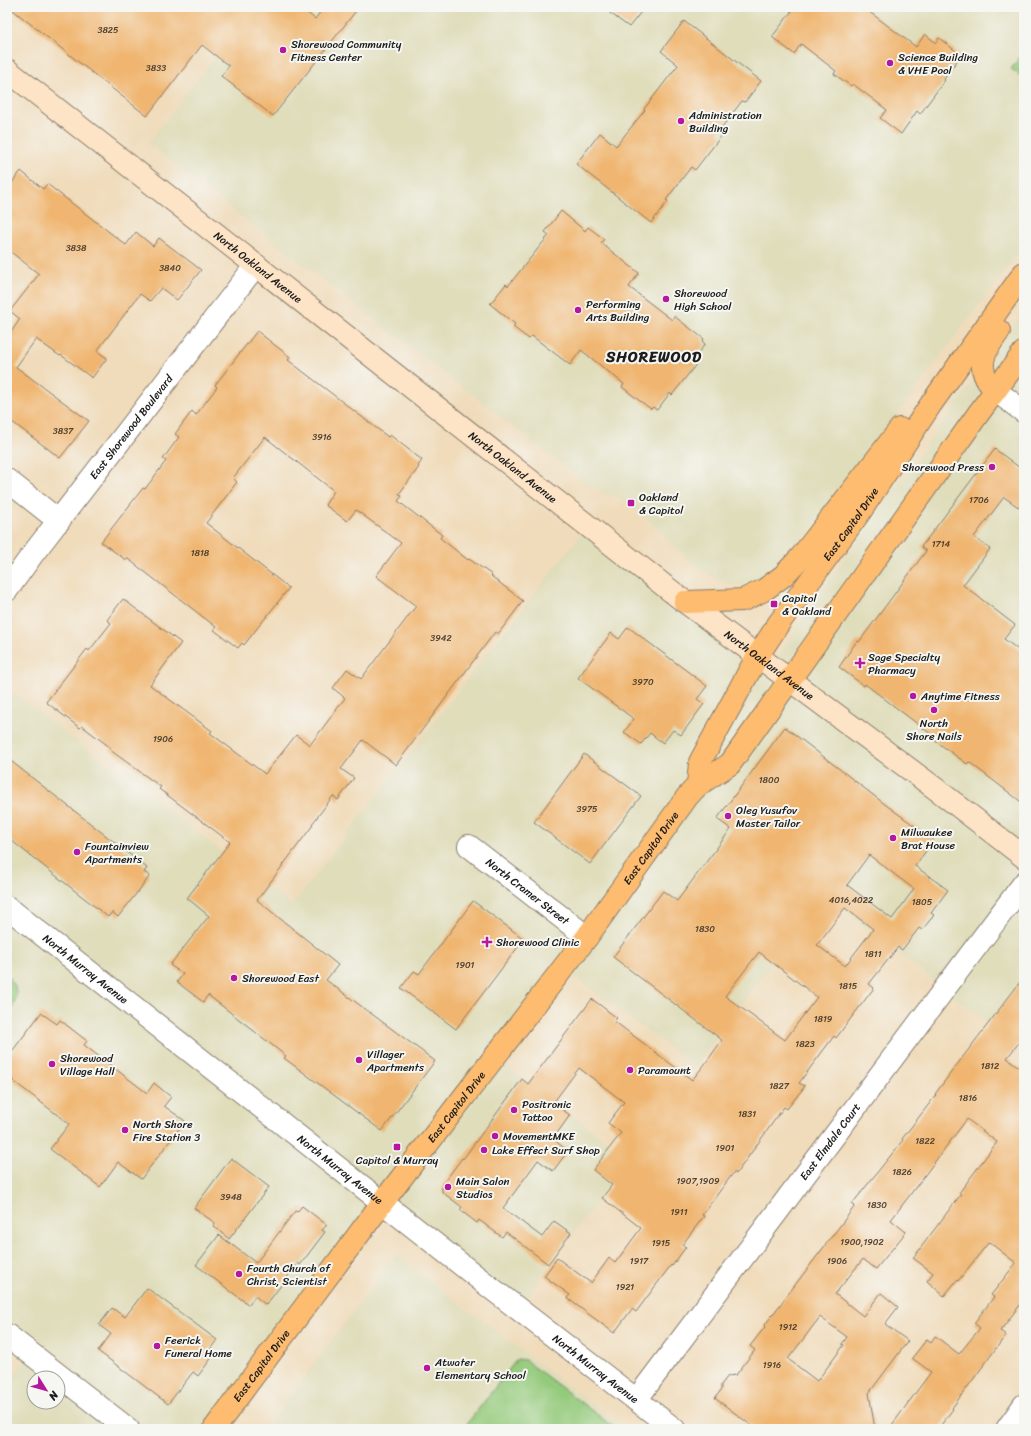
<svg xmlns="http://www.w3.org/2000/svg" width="1031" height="1436" font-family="Sriracha,sans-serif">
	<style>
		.built { fill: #e0ddbb; fill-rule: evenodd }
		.green { fill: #94ca7c; stroke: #58734c }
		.building { fill: #f0b671; fill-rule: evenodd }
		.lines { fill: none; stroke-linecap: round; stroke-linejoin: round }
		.minor-casing { stroke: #867c6c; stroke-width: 24 }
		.secondary-casing { stroke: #867c6c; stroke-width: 24 }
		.primary-casing { stroke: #867c6c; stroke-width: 24 }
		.minor { stroke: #fff; stroke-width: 22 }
		.secondary { stroke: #fee4c6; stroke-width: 22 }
		.primary { stroke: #fdbc70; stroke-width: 22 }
		.poi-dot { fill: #b5179e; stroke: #f6f6f2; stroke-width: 1.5 }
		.labels { text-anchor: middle; stroke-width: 4; stroke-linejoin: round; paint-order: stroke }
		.number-label { font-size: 9px; fill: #514231 }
		.poi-label { font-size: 11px; fill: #1c1c1c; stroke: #f6f6f2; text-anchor: start }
		.street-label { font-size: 11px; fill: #1c1c1c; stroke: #f6f6f2 }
		.district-label { font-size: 15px; font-weight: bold; letter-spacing: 1px; fill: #1c1c1c; stroke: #f6f6f2 }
	</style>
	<rect width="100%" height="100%" fill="#f6f6f2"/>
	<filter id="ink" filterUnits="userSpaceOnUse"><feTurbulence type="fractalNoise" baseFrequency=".025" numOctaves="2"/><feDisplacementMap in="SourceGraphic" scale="8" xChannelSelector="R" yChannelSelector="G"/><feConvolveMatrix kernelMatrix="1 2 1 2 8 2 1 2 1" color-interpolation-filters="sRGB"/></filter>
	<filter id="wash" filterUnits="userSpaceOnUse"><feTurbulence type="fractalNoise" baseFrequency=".012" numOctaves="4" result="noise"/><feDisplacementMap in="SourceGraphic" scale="16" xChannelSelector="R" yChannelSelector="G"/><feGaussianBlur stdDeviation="0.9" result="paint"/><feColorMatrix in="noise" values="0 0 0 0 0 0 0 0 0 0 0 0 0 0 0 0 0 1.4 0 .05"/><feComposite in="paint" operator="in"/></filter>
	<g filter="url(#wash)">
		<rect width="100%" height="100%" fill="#f0dcbb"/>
		<g class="built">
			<polygon points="254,7 1024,7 1024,245 818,520 788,556 771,572 754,581 741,586 730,584 715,578 699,568 679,552 662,533 645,517 621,499 593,488 220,200 148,143"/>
			<path d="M 1024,311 L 1024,1050 L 822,895 L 695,1067 L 563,968 L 495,1057 L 629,1158 L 518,1309 L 382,1203 L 214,1429 L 7,1429 L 7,1385 L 25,1361 L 7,1335 L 7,688 L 292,905 L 587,526 L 771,667 L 825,585 ZM 34,1378 L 58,1378 L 58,1402 L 34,1402 Z"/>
			<polygon points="396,1255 625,1429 265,1429"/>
		</g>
		<g class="green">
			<polygon points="1024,52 1024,78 1011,69"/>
			<path d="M 7,976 C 21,987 17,1003 7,1016 Z"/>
			<polygon points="517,1359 525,1360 616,1429 463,1429"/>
		</g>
		<g id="blocks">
			<g class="building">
				<polygon points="9,7 300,7 315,19 321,11 317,7 359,7 273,116 221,76 229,66 202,45 147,116"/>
				<polygon points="602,7 645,7 629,27"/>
				<polygon points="795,7 863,7 916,47 925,34 936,43 939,38 961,55 944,79 945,80 920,114 917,111 901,134 880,118 887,110 853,84 851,86 834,74 836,71 801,44 794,54 772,37"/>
				<polygon points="684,21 761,81 745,102 742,101 718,132 722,135 695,170 691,167 666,200 668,201 651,223 576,164 600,133 616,146 645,110 644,109 678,65 661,51"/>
				<polygon points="21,171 43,189 47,184 126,245 136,232 153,246 159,238 201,270 177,300 161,288 150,301 140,294 97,351 107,358 92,378 61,355 60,356 36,339 16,367 89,421 60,458 7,418 7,338 20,319 10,311 39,274 7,249 7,189"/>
				<polygon points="561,211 585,231 588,227 604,239 601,243 639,273 629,287 672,320 674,316 704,339 702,341 705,344 694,359 698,362 672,395 670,393 657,410 653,407 651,409 640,401 622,387 624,384 581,350 570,365 532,336 529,339 513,327 515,324 490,304 506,284 508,286 549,235 545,232"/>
				<polygon points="257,331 290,357 288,360 388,437 390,435 422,460 418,466 419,467 399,494 402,496 398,501 442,535 440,538 468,560 469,559 485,570 492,575 491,576 523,601 498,634 495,632 396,765 363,740 341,769 354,778 338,800 333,796 312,824 313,825 257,900 338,965 326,980 435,1061 382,1131 284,1058 286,1056 208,995 203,1002 177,982 183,974 170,965 209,916 187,898 230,842 159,789 161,787 110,750 111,748 82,726 80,728 46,702 87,649 89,651 111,623 107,620 123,599 181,643 150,685 212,731 210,733 265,774 296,735 310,745 345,698 333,688 347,669 361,679 416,606 376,576 401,543 356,510 347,521 325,505 334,491 265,437 233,478 237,482 206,523 289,588 244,645 242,643 238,648 214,630 216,627 127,558 126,560 101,542 143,488 145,489 166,461 163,459 179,437 175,434 192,411 196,415 217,387 215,385"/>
				<polygon points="995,449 1024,471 1024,511 1004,497 974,537 990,549 963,585 1015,625 1004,639 1024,654 1024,804 969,762 967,764 930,737 932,735 865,684 864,686 839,667 857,641 859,642 926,551 921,547"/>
				<polygon points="628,627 707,686 697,699 704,704 681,735 673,730 663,743 650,733 641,744 624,732 634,719 578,678 611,633 619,639"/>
				<path d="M 785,727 L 886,805 L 934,840 L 915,866 L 948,890 L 931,913 L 934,915 L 922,930 L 919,928 L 902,950 L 898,947 L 869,984 L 874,988 L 836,1038 L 834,1036 L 799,1083 L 805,1086 L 787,1109 L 784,1107 L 736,1174 L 734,1172 L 702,1215 L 704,1216 L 682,1245 L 686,1247 L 672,1266 L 671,1265 L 636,1312 L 632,1309 L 614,1333 L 567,1298 L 570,1295 L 544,1276 L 557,1258 L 591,1283 L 609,1258 L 615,1263 L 641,1228 L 602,1198 L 612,1185 L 593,1170 L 621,1133 L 608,1123 L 624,1102 L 579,1068 L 553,1103 L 570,1115 L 553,1139 L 568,1151 L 553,1171 L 538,1160 L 503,1208 L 542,1237 L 554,1221 L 571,1233 L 548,1264 L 506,1232 L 502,1237 L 479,1220 L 477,1223 L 460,1210 L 462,1207 L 442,1192 L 442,1185 L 462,1158 L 463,1159 L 522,1079 L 528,1084 L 592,999 L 617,1018 L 614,1021 L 692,1080 L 705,1064 L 722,1040 L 613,957 L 663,891 L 677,901 L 731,829 L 717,819 ZM 869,855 L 914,889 L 892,919 L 847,885 ZM 845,908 L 873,929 L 845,966 L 817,945 ZM 759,952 L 817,997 L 785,1040 L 725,996 Z"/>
				<polygon points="584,754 641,796 590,864 534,822"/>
				<polygon points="7,758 147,868 144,872 150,876 118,917 112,912 108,917 7,837"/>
				<polygon points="473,901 524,939 456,1029 401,988 414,971 419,974"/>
				<path d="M 1024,977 L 1024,1036 L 1007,1058 L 1024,1071 L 1024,1300 L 1000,1331 L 1006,1335 L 952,1408 L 953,1409 L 938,1429 L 889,1429 L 931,1372 L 912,1358 L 927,1339 L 931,1342 L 935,1336 L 959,1354 L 980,1328 L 974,1323 L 994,1297 L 991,1295 L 1016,1263 L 989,1242 L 958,1281 L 957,1280 L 944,1296 L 927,1281 L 933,1273 L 913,1258 L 961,1194 L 959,1193 L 997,1142 L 967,1119 L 891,1220 L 906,1232 L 876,1269 L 863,1259 L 835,1294 L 863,1316 L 881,1293 L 898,1307 L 885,1324 L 908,1341 L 869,1393 L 875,1429 L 756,1429 L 715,1398 L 721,1390 L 721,1385 L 728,1376 L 736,1375 L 755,1350 L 750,1346 L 765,1327 L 764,1326 L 855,1206 L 852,1204 L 903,1140 L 902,1139 L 936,1095 L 935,1094 L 959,1062 ZM 820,1317 L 847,1337 L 842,1344 L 844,1345 L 817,1381 L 788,1359 Z"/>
				<polygon points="41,1013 57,1024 60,1020 87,1041 84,1045 147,1093 154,1083 171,1097 164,1106 185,1121 141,1179 118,1162 100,1187 50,1149 69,1124 7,1076 7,1058"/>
				<polygon points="231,1158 269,1187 229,1239 213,1226 215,1223 194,1208"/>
				<polygon points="302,1206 327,1225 322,1230 325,1232 300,1265 298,1263 266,1305 255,1296 249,1305 196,1265 219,1235 256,1263 295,1211 297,1212"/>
				<polygon points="147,1288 217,1340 208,1352 213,1356 198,1376 193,1372 168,1404 98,1351 111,1334 99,1325 112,1308 125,1317"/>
			</g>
		</g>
	</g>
	<g filter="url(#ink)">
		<use href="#blocks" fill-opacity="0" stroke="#867c6c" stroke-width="1"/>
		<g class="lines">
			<g class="minor-casing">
				<g id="minor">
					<polyline points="995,390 1024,412"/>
					<polyline points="7,480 59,521"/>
					<path id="s1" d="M 7,590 L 32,555 L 256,265"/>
					<path id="s2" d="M 469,846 L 587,937"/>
					<path id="s3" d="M 7,907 L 491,1288 L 674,1429"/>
					<polyline points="7,1335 128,1429"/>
					<path id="s4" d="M 636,1400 L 1024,883"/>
					<polyline points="1007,1429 1024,1405"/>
				</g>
			</g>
			<g class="secondary-casing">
				<g id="secondary">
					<path id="s5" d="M 7,70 L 685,602 L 940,792 L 1024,857"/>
				</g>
			</g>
			<g class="primary-casing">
				<g id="primary">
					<path d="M 995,390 C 974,368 983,353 999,331"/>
					<polyline points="685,602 743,600 764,590 783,576 801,557 900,429"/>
					<path id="s6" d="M 698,785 L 700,762 L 757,657 L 779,623 L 860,512 L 931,404 L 1024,273"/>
					<path id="s7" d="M 214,1429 L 382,1203 L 587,937 L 687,797 L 698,785 L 730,764 L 978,414 L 1024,352"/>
				</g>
			</g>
			<use href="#minor" class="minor"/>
			<use href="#secondary" class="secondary"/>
			<use href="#primary" class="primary"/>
		</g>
	</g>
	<g class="poi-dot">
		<circle cx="283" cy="50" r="4"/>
		<circle cx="890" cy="63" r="4"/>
		<circle cx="681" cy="121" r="4"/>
		<circle cx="666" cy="299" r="4"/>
		<circle cx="578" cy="310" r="4"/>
		<circle cx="992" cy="467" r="4"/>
		<rect x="627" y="499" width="8" height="8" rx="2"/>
		<rect x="770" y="600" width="8" height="8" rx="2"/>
		<path d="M858 657h4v4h4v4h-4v4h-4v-4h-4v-4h4z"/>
		<circle cx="913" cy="696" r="4"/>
		<circle cx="934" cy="710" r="4"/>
		<circle cx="728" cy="816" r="4"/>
		<circle cx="893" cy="838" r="4"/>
		<circle cx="77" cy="852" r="4"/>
		<path d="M485 936h4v4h4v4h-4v4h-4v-4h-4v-4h4z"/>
		<circle cx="234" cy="978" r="4"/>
		<circle cx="359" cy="1060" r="4"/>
		<circle cx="52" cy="1064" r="4"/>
		<circle cx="630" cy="1070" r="4"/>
		<circle cx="514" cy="1110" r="4"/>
		<circle cx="125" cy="1130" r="4"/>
		<circle cx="495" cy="1136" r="4"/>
		<rect x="393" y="1143" width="8" height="8" rx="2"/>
		<circle cx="484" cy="1150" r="4"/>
		<circle cx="448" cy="1187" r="4"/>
		<circle cx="239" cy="1274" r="4"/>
		<circle cx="157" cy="1346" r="4"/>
		<circle cx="427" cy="1368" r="4"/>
	</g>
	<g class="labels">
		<g class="number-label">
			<text x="108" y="33">3825</text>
			<text x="156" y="71">3833</text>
			<text x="76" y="251">3838</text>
			<text x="170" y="271">3840</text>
			<text x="63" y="434">3837</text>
			<text x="322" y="440">3916</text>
			<text x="979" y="503">1706</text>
			<text x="941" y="547">1714</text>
			<text x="200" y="556">1818</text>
			<text x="441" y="641">3942</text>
			<text x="643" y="685">3970</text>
			<text x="163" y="742">1906</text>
			<text x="769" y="783">1800</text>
			<text x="587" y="812">3975</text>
			<text x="851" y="903">4016,4022</text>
			<text x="922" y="905">1805</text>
			<text x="705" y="932">1830</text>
			<text x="873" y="957">1811</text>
			<text x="465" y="968">1901</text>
			<text x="848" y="989">1815</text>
			<text x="823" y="1022">1819</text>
			<text x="805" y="1047">1823</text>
			<text x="990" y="1069">1812</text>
			<text x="779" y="1089">1827</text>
			<text x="968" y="1101">1816</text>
			<text x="747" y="1117">1831</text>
			<text x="925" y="1144">1822</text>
			<text x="725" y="1151">1901</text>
			<text x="902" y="1175">1826</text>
			<text x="698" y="1184">1907,1909</text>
			<text x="231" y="1200">3948</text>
			<text x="877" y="1208">1830</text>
			<text x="679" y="1215">1911</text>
			<text x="862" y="1245">1900,1902</text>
			<text x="661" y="1246">1915</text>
			<text x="639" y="1264">1917</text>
			<text x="837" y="1264">1906</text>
			<text x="625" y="1290">1921</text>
			<text x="788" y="1330">1912</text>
			<text x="772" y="1368">1916</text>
		</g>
		<g class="poi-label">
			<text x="291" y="48">Shorewood Community<tspan x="291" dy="13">Fitness Center</tspan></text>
			<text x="898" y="61">Science Building<tspan x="898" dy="13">&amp; VHE Pool</tspan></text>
			<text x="689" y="119">Administration<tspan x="689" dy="13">Building</tspan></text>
			<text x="674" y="297">Shorewood<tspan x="674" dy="13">High School</tspan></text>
			<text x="586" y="308">Performing<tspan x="586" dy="13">Arts Building</tspan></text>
			<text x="984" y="471" text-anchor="end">Shorewood Press</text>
			<text x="639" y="501">Oakland<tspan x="639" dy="13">&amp; Capitol</tspan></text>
			<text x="782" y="602">Capitol<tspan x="782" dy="13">&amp; Oakland</tspan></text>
			<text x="868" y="661">Sage Specialty<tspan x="868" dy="13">Pharmacy</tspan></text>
			<text x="921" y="700">Anytime Fitness</text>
			<text x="934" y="727" text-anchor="middle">North<tspan x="934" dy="13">Shore Nails</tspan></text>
			<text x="736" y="814">Oleg Yusufov<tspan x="736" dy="13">Master Tailor</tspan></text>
			<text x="901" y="836">Milwaukee<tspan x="901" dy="13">Brat House</tspan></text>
			<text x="85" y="850">Fountainview<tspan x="85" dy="13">Apartments</tspan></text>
			<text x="496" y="946">Shorewood Clinic</text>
			<text x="242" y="982">Shorewood East</text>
			<text x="367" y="1058">Villager<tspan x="367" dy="13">Apartments</tspan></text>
			<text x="60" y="1062">Shorewood<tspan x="60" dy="13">Village Hall</tspan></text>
			<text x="638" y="1074">Paramount</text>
			<text x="522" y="1108">Positronic<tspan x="522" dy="13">Tattoo</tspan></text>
			<text x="133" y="1128">North Shore<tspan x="133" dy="13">Fire Station 3</tspan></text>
			<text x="503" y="1140">MovementMKE</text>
			<text x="492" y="1154">Lake Effect Surf Shop</text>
			<text x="397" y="1164" text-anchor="middle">Capitol &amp; Murray</text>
			<text x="456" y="1185">Main Salon<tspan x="456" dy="13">Studios</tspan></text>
			<text x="247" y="1272">Fourth Church of<tspan x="247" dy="13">Christ, Scientist</tspan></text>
			<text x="165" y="1344">Feerick<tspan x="165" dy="13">Funeral Home</tspan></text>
			<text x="435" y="1366">Atwater<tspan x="435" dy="13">Elementary School</tspan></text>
		</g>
		<g class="street-label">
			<text dy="4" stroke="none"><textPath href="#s5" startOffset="319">North Oakland Avenue</textPath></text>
			<text dy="4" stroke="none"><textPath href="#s1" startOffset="205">East Shorewood Boulevard</textPath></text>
			<text dy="4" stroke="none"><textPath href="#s5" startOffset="643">North Oakland Avenue</textPath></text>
			<text dy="4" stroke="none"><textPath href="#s6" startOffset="305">East Capitol Drive</textPath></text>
			<text dy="4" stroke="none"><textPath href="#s5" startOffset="967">North Oakland Avenue</textPath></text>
			<text dy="4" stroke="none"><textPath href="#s7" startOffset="727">East Capitol Drive</textPath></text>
			<text dy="4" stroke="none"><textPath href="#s2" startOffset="74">North Cramer Street</textPath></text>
			<text dy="4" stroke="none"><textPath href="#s3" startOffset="100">North Murray Avenue</textPath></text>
			<text dy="4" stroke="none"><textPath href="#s7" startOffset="403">East Capitol Drive</textPath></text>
			<text dy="4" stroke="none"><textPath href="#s4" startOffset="323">East Elmdale Court</textPath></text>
			<text dy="4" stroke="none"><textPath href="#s3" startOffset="424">North Murray Avenue</textPath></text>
			<text dy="4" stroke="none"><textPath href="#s7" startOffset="79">East Capitol Drive</textPath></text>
			<text dy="4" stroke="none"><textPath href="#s3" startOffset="748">North Murray Avenue</textPath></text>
		</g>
		<g class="district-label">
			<text x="654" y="362">SHOREWOOD</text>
		</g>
	</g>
	<rect width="1031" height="1436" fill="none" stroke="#f6f6f2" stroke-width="24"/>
	<g transform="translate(46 1390) rotate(127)"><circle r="19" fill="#f6f6f2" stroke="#9f9f9c"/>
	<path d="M0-3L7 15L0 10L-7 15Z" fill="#b5179e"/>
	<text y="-6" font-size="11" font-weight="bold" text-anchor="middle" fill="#1c1c1c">N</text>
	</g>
</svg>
